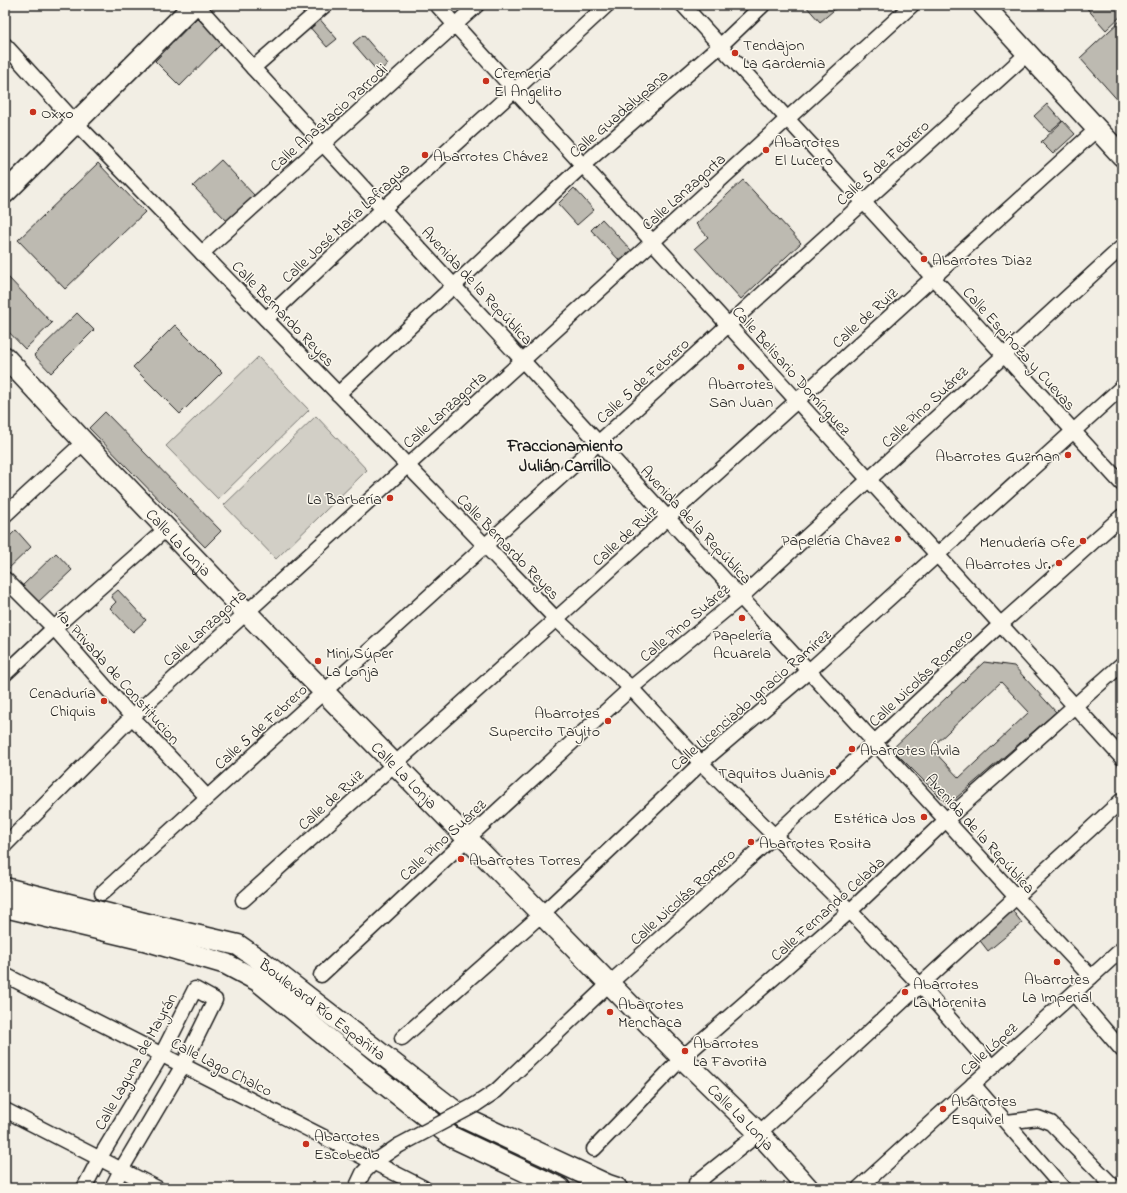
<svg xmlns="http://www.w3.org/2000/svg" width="1127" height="1193" font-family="'Indie Flower',sans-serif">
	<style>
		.green { fill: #d2cfc6; stroke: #777671 }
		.building { fill: #bdbab1; stroke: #1c1c1c; fill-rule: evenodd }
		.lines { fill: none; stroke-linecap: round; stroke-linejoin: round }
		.street-casing { stroke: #1c1c1c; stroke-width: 17 }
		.secondary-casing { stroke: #1c1c1c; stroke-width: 23 }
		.street { stroke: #fbf7ec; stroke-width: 14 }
		.secondary { stroke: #fbf7ec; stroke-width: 20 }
		.street-bridge-casing { stroke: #1c1c1c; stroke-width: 17; stroke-linecap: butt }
		.street-bridge { stroke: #fbf7ec; stroke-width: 14 }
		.poi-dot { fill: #c8321e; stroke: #fbf7ec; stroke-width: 1.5 }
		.labels { text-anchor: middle; stroke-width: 3; stroke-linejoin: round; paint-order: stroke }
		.poi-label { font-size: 16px; fill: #1c1c1c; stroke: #fbf7ec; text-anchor: start }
		.street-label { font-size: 16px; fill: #1c1c1c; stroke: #fbf7ec }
		.neighbourhood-label { font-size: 17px; font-weight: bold; fill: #1c1c1c; stroke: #fbf7ec }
	</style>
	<rect width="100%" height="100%" fill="#f2eee4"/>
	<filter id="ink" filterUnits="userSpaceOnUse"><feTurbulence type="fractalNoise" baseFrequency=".025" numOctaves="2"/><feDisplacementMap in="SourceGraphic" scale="8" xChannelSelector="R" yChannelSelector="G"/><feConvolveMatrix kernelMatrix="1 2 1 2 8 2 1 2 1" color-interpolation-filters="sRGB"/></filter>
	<g filter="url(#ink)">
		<g class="green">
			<polygon points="258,357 309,410 218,499 166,446"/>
			<polygon points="316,416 367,470 276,559 224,505"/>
		</g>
		<g class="building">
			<polygon points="805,5 840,5 820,22"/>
			<polygon points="1084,5 1122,5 1122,15 1106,30"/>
			<polygon points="317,16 337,39 327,47 308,25"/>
			<polygon points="197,18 222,43 180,86 155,61"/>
			<polygon points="1122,19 1122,105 1080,58"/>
			<polygon points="363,35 388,64 378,72 353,43"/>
			<polygon points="1047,104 1062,121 1049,132 1034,116"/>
			<polygon points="1063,121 1075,134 1053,154 1041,142"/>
			<polygon points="221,160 255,196 228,222 193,186"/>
			<polygon points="98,163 145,212 65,289 18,240"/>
			<polygon points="743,180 801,243 741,299 695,248 708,237 696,224"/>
			<polygon points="574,188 594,210 577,225 558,204"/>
			<polygon points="602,219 632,251 620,261 591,230"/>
			<polygon points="7,276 52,323 25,349 5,328 5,277"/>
			<polygon points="77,313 94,330 51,373 34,355"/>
			<polygon points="175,325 222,372 180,414 133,367"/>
			<polygon points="105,412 221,531 205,547 89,428"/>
			<polygon points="16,530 31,547 5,572 5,541"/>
			<polygon points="56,553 72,570 37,603 22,586"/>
			<polygon points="118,590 146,620 133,632 110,608 116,602 111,596"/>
			<path d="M 984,662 L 1014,666 L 1056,712 L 948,805 L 892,749 ZM 1001,682 L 1029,712 L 959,778 L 931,748 Z"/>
			<polygon points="1012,910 1022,923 988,951 978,938"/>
		</g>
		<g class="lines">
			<g class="street-casing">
				<g id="street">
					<polyline points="197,5 253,68 946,820 1016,897 1091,977"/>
					<polyline points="437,5 1122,758"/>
					<polyline points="683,5 1122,484"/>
					<polyline points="5,45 75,122 556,619 631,688 701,763 850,911 920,985 992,1067"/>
					<polyline points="253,68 325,5"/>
					<polyline points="202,253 477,5"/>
					<polyline points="266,319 384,208 515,90 607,5"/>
					<polyline points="338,394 583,165 720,46 763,5"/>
					<polyline points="5,515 84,442"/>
					<polyline points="5,579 54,628 132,717 207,797"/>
					<polyline points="5,674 54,628 166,529"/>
					<polyline points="5,845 132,717 912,5"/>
					<polyline points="102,893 1028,53"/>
					<polyline points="243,900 556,619 1097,129"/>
					<polyline points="5,975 424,1188"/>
					<polyline points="321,975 467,839 631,688 741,597 1122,247"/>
					<polyline points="1074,994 1122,1050"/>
					<polyline points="402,1038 542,914 701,763 809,671 1122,387"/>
					<polyline points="973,1084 1063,1188"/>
					<polyline points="475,1105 496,1091 610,983 774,836 1001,624 1122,516"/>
					<polyline points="5,1110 157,1188"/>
					<polyline points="1007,1122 1038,1118 1051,1123 1115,1188"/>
					<polyline points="594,1149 682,1058 850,911 946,820 1122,664"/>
					<polyline points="696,1183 759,1133 1122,800"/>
					<polyline points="84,1188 99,1159 162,1054 195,989 215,1000 183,1065 121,1170 112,1188"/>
					<polyline points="356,1188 363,1173 373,1163 398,1146"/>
					<polyline points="859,1188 1122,949"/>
				</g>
			</g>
			<g class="secondary-casing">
				<g id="secondary">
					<polyline points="983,5 1122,156"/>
					<polyline points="5,193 194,5"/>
					<path id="s1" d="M 5,357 L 84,442 L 246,612 L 682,1058 L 759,1133 L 808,1188"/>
					<path id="s2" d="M 5,888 L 148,924 L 238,945 L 264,963 L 464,1118 L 608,1185 L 617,1188"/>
					<polyline points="5,907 144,940 226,964 258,981 369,1072 452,1137 560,1188"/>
				</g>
			</g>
			<use href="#street" class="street"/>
			<use href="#secondary" class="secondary"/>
			<g class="street-bridge-casing">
				<polyline id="street-bridge" points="398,1146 475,1105"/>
			</g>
			<use href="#street-bridge" class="street-bridge"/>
		</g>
	</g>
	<g class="poi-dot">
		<circle cx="735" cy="53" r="4"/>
		<circle cx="486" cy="81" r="4"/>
		<circle cx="33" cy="112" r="4"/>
		<circle cx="766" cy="150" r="4"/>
		<circle cx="425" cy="155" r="4"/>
		<circle cx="924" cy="259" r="4"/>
		<circle cx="741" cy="367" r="4"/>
		<circle cx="1068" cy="455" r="4"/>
		<circle cx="390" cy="498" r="4"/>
		<circle cx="898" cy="539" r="4"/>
		<circle cx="1083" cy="541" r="4"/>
		<circle cx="1059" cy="563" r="4"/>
		<circle cx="742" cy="618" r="4"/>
		<circle cx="318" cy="661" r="4"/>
		<circle cx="104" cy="701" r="4"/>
		<circle cx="608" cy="721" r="4"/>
		<circle cx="852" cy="749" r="4"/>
		<circle cx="833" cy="772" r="4"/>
		<circle cx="924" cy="817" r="4"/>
		<circle cx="751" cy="842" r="4"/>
		<circle cx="461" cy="859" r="4"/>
		<circle cx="1057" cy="962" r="4"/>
		<circle cx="905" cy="992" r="4"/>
		<circle cx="610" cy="1012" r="4"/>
		<circle cx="685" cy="1051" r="4"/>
		<circle cx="943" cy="1109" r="4"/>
		<circle cx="306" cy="1144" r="4"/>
	</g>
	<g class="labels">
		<g class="poi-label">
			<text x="743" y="50">Tendajon<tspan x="743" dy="18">La Gardemia</tspan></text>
			<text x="494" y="78">Cremeria<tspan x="494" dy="18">El Angelito</tspan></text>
			<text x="41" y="118">Oxxo</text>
			<text x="774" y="147">Abarrotes<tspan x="774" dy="18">El Lucero</tspan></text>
			<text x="433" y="161">Abarrotes Chávez</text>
			<text x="932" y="265">Abarrotes Diaz</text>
			<text x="741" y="389" text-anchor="middle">Abarrotes<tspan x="741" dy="18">San Juan</tspan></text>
			<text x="1060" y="461" text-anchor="end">Abarrotes Guzman</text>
			<text x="382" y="504" text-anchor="end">La Barbería</text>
			<text x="890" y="545" text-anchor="end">Papelería Chavez</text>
			<text x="1075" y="547" text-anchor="end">Menudería Ofe</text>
			<text x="1051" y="569" text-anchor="end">Abarrotes Jr.</text>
			<text x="742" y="640" text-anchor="middle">Papelería<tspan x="742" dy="18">Acuarela</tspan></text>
			<text x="326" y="658">Mini Súper<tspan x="326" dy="18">La Lonja</tspan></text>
			<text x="96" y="698" text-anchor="end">Cenaduría<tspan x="96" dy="18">Chiquis</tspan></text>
			<text x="600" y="718" text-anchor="end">Abarrotes<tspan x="600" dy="18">Supercito Tayito</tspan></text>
			<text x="860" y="755">Abarrotes Ávila</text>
			<text x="825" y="778" text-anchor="end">Taquitos Juanis</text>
			<text x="916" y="823" text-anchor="end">Estética Jos</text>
			<text x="759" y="848">Abarrotes Rosita</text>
			<text x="469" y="865">Abarrotes Torres</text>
			<text x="1057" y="984" text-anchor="middle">Abarrotes<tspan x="1057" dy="18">La Imperial</tspan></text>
			<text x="913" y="989">Abarrotes<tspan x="913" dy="18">La Morenita</tspan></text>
			<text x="618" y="1009">Abarrotes<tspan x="618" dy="18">Menchaca</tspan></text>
			<text x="693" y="1048">Abarrotes<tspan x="693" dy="18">La Favorita</tspan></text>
			<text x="951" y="1106">Abarrotes<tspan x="951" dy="18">Esquivel</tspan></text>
			<text x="314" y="1141">Abarrotes<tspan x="314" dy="18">Escobedo</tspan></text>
		</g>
		<g class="street-label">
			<text transform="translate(618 113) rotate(-41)" y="6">Calle Guadalupana</text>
			<text transform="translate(328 117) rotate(-42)" y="6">Calle Anastacio Parrodi</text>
			<text transform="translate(882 162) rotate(-42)" y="6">Calle 5 de Febrero</text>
			<text transform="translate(683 191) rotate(-42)" y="6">Calle Lanzagorta</text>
			<text transform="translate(345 222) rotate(-43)" y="6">Calle José María Lafragua</text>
			<text transform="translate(478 285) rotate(47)" y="6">Avenida de la República</text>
			<text transform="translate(284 313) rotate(46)" y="6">Calle Bernardo Reyes</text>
			<text transform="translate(864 317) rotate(-42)" y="6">Calle de Ruiz</text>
			<text transform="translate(1020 348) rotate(48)" y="6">Calle Espinoza y Cuevas</text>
			<text transform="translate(792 370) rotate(48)" y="6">Calle Belisario Domínguez</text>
			<text transform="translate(642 380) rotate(-42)" y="6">Calle 5 de Febrero</text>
			<text transform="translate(924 406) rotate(-43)" y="6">Calle Pino Suárez</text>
			<text transform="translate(444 409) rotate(-42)" y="6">Calle Lanzagorta</text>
			<text transform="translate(697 524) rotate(47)" y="6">Avenida de la República</text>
			<text transform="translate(624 535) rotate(-42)" y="6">Calle de Ruiz</text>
			<text dy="6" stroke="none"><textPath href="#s1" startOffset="254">Calle La Lonja</textPath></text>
			<text transform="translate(509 546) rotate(46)" y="6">Calle Bernardo Reyes</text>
			<text transform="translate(684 622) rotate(-40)" y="6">Calle Pino Suárez</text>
			<text transform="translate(204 627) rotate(-42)" y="6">Calle Lanzagorta</text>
			<text transform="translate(119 676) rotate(48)" y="6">1a. Privada de Constitucion</text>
			<text transform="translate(920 677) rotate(-43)" y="6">Calle Nicolás Romero</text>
			<text transform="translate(750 699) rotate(-41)" y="6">Calle Licenciado Ignacio Ramírez</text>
			<text transform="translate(260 726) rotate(-42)" y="6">Calle 5 de Febrero</text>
			<text dy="6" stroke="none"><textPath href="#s1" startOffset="578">Calle La Lonja</textPath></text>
			<text transform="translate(330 799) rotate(-42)" y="6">Calle de Ruiz</text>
			<text transform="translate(981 833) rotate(48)" y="6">Avenida de la República</text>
			<text transform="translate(442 839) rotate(-43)" y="6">Calle Pino Suárez</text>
			<text transform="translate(682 896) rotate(-42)" y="6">Calle Nicolás Romero</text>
			<text transform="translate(827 908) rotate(-42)" y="6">Calle Fernando Celada</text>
			<text dy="6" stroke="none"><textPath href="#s2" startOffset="346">Boulevard Río Españita</textPath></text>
			<text transform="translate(988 1048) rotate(-42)" y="6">Calle López</text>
			<text transform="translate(135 1061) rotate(-61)" y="6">Calle Laguna de Mayrán</text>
			<text transform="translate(222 1066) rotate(27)" y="6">Calle Lago Chalco</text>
			<text dy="6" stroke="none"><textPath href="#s1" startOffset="1058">Calle La Lonja</textPath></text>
		</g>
		<g class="neighbourhood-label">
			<text x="565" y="451">Fraccionamiento<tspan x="565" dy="20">Julián Carrillo</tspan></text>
		</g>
	</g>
	<rect width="1127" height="1193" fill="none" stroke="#fbf7ec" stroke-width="20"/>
	<rect x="10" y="10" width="1107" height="1173" fill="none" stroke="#1c1c1c" stroke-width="1.5" filter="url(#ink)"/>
</svg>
